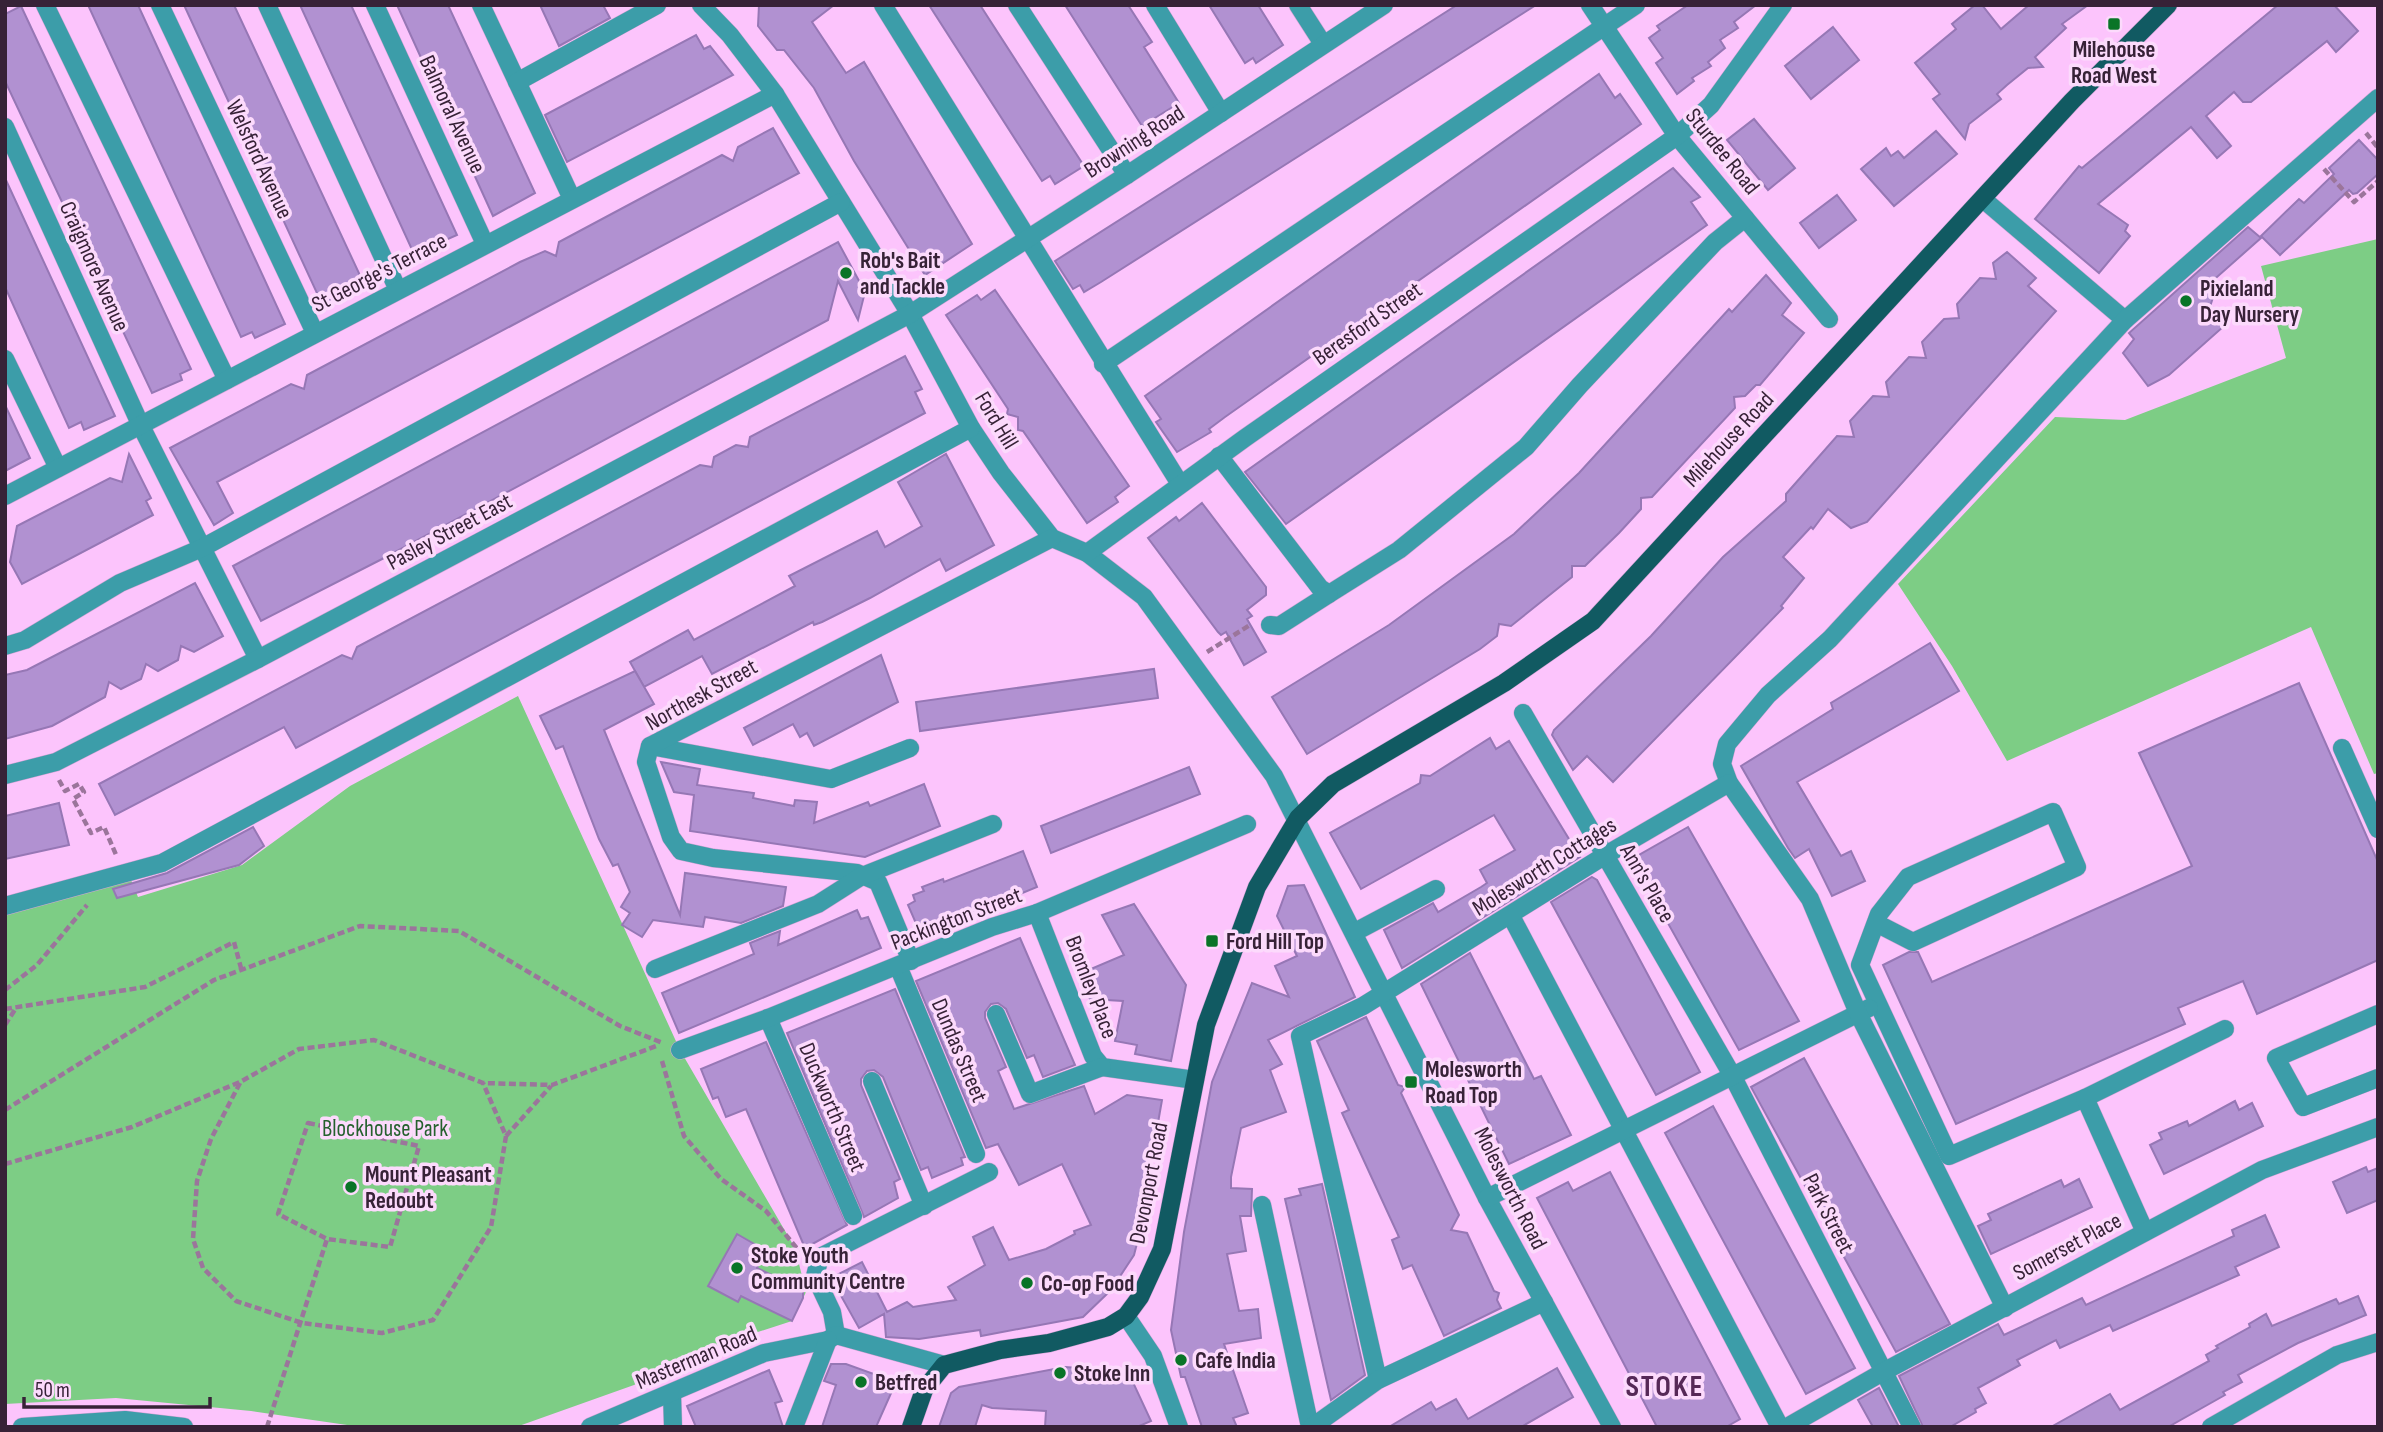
<svg xmlns="http://www.w3.org/2000/svg" width="2383" height="1432" font-family="'Sofia Sans Condensed',sans-serif">
	<style>
		.green { fill: #7dcd85 }
		.building { fill: #b191d1; stroke: #9677b5; stroke-width: 2 }
		.lines { fill: none; stroke-linecap: round; stroke-linejoin: round }
		.minor-casing { stroke: #d5a4d5; stroke-width: 19 }
		.major-casing { stroke: #d5a4d5; stroke-width: 19 }
		.path { stroke: #9b759b; stroke-width: 4.5; stroke-dasharray: 7 3.5; stroke-linecap: butt }
		.minor { stroke: #3c9da9; stroke-width: 18 }
		.major { stroke: #115a62; stroke-width: 18 }
		.poi-dot { fill: #097427; stroke: #fcdafc; stroke-width: 2.5 }
		.labels { text-anchor: middle; stroke-width: 7; stroke-linejoin: round; paint-order: stroke }
		.poi-label { font-size: 23px; font-weight: bold; fill: #372237; stroke: #fcdafc; text-anchor: start }
		.street-label { font-size: 23px; fill: #372237; stroke: #fcdafc }
		.park-label { font-size: 23px; fill: #25612e; stroke: #fcdafc }
		.district-label { font-size: 30px; font-weight: bold; letter-spacing: 2px; fill: #562857; stroke: #fcdafc }
	</style>
	<rect width="100%" height="100%" fill="#fcc4fc"/>
	<g class="green">
		<polygon points="2378,239 2378,773 2374,774 2311,627 2007,761 1952,666 1898,584 2055,417 2125,420 2286,358 2261,266"/>
		<polygon points="518,696 680,1050 795,1248 806,1292 792,1321 727,1342 634,1385 516,1427 361,1427 251,1411 116,1398 5,1404 5,914 131,880 138,897 242,865 350,786"/>
	</g>
	<g class="building">
		<polygon points="88,5 138,5 285,324 255,338 252,332 241,337"/>
		<polygon points="184,5 234,5 364,284 322,304"/>
		<polygon points="300,5 351,5 457,235 414,254"/>
		<polygon points="397,5 448,5 535,193 493,216"/>
		<polygon points="540,5 603,5 610,18 559,46"/>
		<polygon points="759,5 834,5 812,22 846,73 864,62 972,244 925,275 854,161 814,88 784,50 777,50 758,26"/>
		<polygon points="929,5 980,5 1084,166 1055,184 1050,176 1042,181"/>
		<polygon points="1065,5 1128,5 1152,42 1144,47 1179,103 1142,126"/>
		<polygon points="1209,5 1258,5 1283,45 1256,63 1253,58 1245,63"/>
		<polygon points="1457,5 1536,5 1101,282 1084,292 1080,285 1073,289 1055,261"/>
		<polygon points="1688,5 1756,5 1734,22 1738,28 1720,40 1725,48 1708,62 1711,66 1692,78 1694,81 1677,94 1656,63 1663,58 1649,38 1660,30 1657,26"/>
		<polygon points="1975,5 1982,5 2001,29 2029,5 2088,5 2062,24 2066,28 2035,57 2043,67 2028,68 2007,85 1997,94 2001,99 1969,124 1965,139 1933,99 1940,94 1915,63 1956,29 1952,24"/>
		<polygon points="2278,5 2334,5 2358,31 2336,52 2327,41 2251,102 2243,102 2234,92 2206,116 2231,146 2217,158 2191,127 2098,204 2128,225 2125,231 2130,236 2099,273 2035,219 2079,166 2082,168"/>
		<polygon points="21,6 191,369 180,374 182,380 152,393 5,81 5,14"/>
		<polygon points="1833,27 1859,60 1811,99 1785,66"/>
		<polygon points="696,35 704,49 710,46 733,75 567,162 545,115"/>
		<polygon points="1599,74 1615,98 1620,94 1641,124 1225,417 1209,429 1211,432 1177,452 1156,422 1161,419 1145,396"/>
		<polygon points="1754,119 1795,168 1768,190 1727,140"/>
		<polygon points="773,128 799,173 217,482 233,513 214,525 170,448 291,384 304,389 307,375 520,262 545,251 556,256 559,242 722,155 733,161 738,147"/>
		<polygon points="1936,131 1957,154 1894,206 1861,169 1886,148 1891,156 1898,151 1904,158"/>
		<polygon points="2359,140 2378,160 2378,174 2357,193 2353,194 2349,190 2280,255 2261,236 2299,199 2304,203 2334,174 2329,168"/>
		<polygon points="1673,168 1700,197 1691,202 1707,225 1286,524 1245,472"/>
		<polygon points="5,178 115,416 84,430 81,422 69,428 5,287"/>
		<polygon points="1837,195 1856,220 1819,248 1800,223"/>
		<polygon points="2248,227 2261,238 2209,284 2215,291 2209,310 2224,326 2169,375 2148,386 2123,353 2134,339 2129,333"/>
		<polygon points="838,242 865,292 858,320 838,281 828,320 386,557 261,621 233,566"/>
		<polygon points="2007,252 2036,278 2028,286 2056,311 1867,522 1851,528 1828,509 1813,529 1811,527 1783,557 1804,578 1781,606 1783,608 1613,782 1587,756 1573,770 1552,735 1554,730 1651,636 1723,557 1786,501 1786,494 1837,436 1854,437 1850,421 1873,396 1889,397 1886,382 1909,357 1926,358 1922,342 1944,319 1959,318 1957,304 1980,278 1996,279 1993,263"/>
		<polygon points="1766,275 1791,303 1782,315 1804,333 1760,385 1756,385 1745,396 1734,397 1735,408 1652,497 1641,498 1641,509 1619,533 1585,566 1572,566 1572,577 1511,626 1499,624 1497,636 1480,649 1307,754 1272,697 1389,625 1514,534 1579,473 1729,309 1732,312"/>
		<polygon points="995,290 1129,486 1115,497 1118,502 1087,523 1023,431 1018,430 1018,417 1007,414 1008,409 946,315 977,295 981,300"/>
		<polygon points="905,356 922,389 915,392 925,413 296,748 284,727 115,815 99,784 342,655 352,659 357,647 700,465 712,467 714,457 736,445 748,447 750,437"/>
		<polygon points="5,405 30,458 5,471"/>
		<polygon points="129,454 151,498 146,501 153,515 22,584 10,562 17,526 110,478 122,482"/>
		<polygon points="946,454 994,545 946,571 940,559 870,598 822,622 814,625 813,622 712,674 702,656 644,687 630,662 688,630 694,640 795,586 789,576 877,531 885,547 922,526 898,482"/>
		<polygon points="1202,503 1266,587 1266,595 1247,610 1252,616 1247,619 1266,652 1244,665 1226,632 1221,635 1218,632 1148,538 1176,517 1179,521"/>
		<polygon points="195,583 223,636 194,652 181,646 178,660 158,671 146,664 141,679 121,689 109,682 105,697 74,714 52,726 5,739 5,675 27,670"/>
		<polygon points="1930,643 1959,691 1797,782 1841,856 1851,851 1865,881 1832,896 1809,849 1795,858 1788,848 1741,766 1833,709 1831,703"/>
		<polygon points="881,655 898,702 814,746 807,733 800,737 793,724 753,745 744,728"/>
		<polygon points="1154,669 1158,698 920,731 916,702"/>
		<polygon points="635,671 654,704 604,730 680,915 685,873 786,887 783,906 741,923 705,917 703,927 653,920 642,937 622,925 630,913 621,907 630,892 618,864 613,866 599,839 563,746 556,749 540,716"/>
		<polygon points="2299,683 2378,862 2378,960 2257,1014 2243,981 2178,1008 2185,1024 1956,1124 1883,965 1909,952 1918,952 1932,982 2192,866 2139,753"/>
		<polygon points="1490,738 1496,749 1509,741 1580,857 1402,968 1384,930 1433,903 1438,912 1481,887 1487,883 1480,870 1515,850 1494,815 1361,889 1330,833 1420,783 1421,775 1430,776"/>
		<polygon points="661,762 700,769 697,785 754,793 753,798 794,806 795,800 817,802 814,823 868,802 870,806 924,784 940,826 865,857 690,831 694,795 674,792"/>
		<polygon points="1189,767 1200,794 1051,853 1041,826"/>
		<polygon points="59,803 69,845 5,859 5,816"/>
		<polygon points="253,827 264,846 239,865 117,898 113,889 167,873"/>
		<polygon points="1688,827 1799,1021 1739,1050 1632,859"/>
		<polygon points="1023,851 1037,887 921,935 908,905 915,901 913,895 924,891 922,887 943,879 944,882"/>
		<polygon points="1592,877 1597,880 1700,1072 1656,1095 1551,902"/>
		<polygon points="1304,885 1355,997 1268,1040 1282,1064 1270,1070 1286,1112 1241,1128 1231,1177 1231,1188 1252,1189 1251,1216 1240,1216 1246,1251 1227,1254 1239,1311 1258,1309 1261,1338 1224,1344 1248,1413 1233,1418 1237,1427 1202,1427 1185,1377 1181,1377 1171,1330 1184,1232 1212,1082 1252,983 1289,997 1275,966 1297,956 1277,916 1288,886"/>
		<polygon points="1134,904 1186,985 1171,1061 1135,1054 1137,1045 1115,1041 1123,1001 1090,999 1079,974 1124,955 1102,915"/>
		<polygon points="857,910 861,919 868,917 881,948 679,1033 662,993 754,954 750,943 780,931 778,945"/>
		<polygon points="1020,938 1075,1065 1043,1077 1034,1055 1027,1058 1006,1009 998,1003 991,1004 985,1012 985,1018 1006,1067 998,1071 1014,1109 1084,1086 1095,1114 1127,1095 1162,1100 1155,1140 1152,1140 1140,1219 1143,1220 1134,1255 1111,1290 1083,1317 981,1336 980,1330 919,1339 886,1337 884,1314 859,1328 831,1278 862,1262 887,1312 907,1302 913,1307 956,1300 948,1287 985,1265 973,1237 993,1227 1009,1260 1046,1249 1075,1234 1074,1231 1091,1225 1062,1164 1019,1185 998,1144 986,1148 916,981"/>
		<polygon points="1470,953 1534,1079 1541,1076 1571,1135 1509,1164 1421,984"/>
		<polygon points="895,989 965,1157 961,1158 963,1165 932,1178 928,1167 921,1170 883,1077 874,1070 867,1071 861,1079 861,1085 900,1179 894,1182 898,1198 864,1217 787,1033"/>
		<polygon points="1366,1017 1398,1085 1405,1087 1401,1093 1459,1215 1451,1230 1467,1233 1494,1291 1499,1293 1497,1300 1501,1308 1444,1336 1412,1265 1403,1269 1392,1240 1399,1237 1342,1113 1349,1110 1317,1041"/>
		<polygon points="766,1042 847,1225 805,1248 746,1109 726,1117 718,1097 713,1099 701,1069"/>
		<polygon points="1804,1058 1950,1324 1896,1352 1751,1087"/>
		<polygon points="2235,1101 2239,1110 2252,1103 2263,1126 2164,1174 2150,1145 2162,1139 2159,1133 2187,1121 2189,1126"/>
		<polygon points="1713,1106 1855,1368 1806,1394 1665,1133"/>
		<polygon points="2366,1167 2368,1172 2378,1168 2378,1200 2347,1213 2333,1182"/>
		<polygon points="1610,1172 1740,1419 1726,1427 1657,1427 1537,1198 1568,1182 1573,1191"/>
		<polygon points="2079,1179 2092,1207 1991,1254 1978,1226 1991,1220 1988,1214 2061,1180 2064,1187"/>
		<polygon points="1322,1184 1365,1375 1331,1400 1285,1199 1301,1195 1299,1189"/>
		<polygon points="2265,1215 2279,1247 2235,1267 2239,1275 2113,1331 2110,1325 2060,1348 2056,1340 2017,1360 2020,1365 1978,1388 1986,1403 1975,1409 1976,1412 1950,1427 1923,1427 1899,1376 1998,1324 2004,1335 2082,1298 2086,1305 2234,1236 2232,1230"/>
		<polygon points="737,1234 763,1249 757,1268 803,1290 803,1298 792,1321 741,1296 738,1302 708,1286"/>
		<polygon points="2358,1296 2366,1315 2298,1343 2238,1375 2242,1382 2223,1392 2225,1395 2168,1427 2051,1427 2110,1394 2120,1410 2209,1361 2206,1355 2218,1348 2216,1346 2250,1327 2249,1324 2266,1314 2272,1326 2336,1299 2339,1304"/>
		<polygon points="831,1364 846,1364 896,1382 876,1427 822,1427 836,1385 824,1381"/>
		<polygon points="1065,1367 1093,1369 1131,1378 1151,1421 1137,1427 1045,1427 1046,1411 992,1408 982,1405 975,1427 939,1427 951,1393 959,1387"/>
		<polygon points="1557,1368 1573,1397 1521,1427 1389,1427 1431,1402 1436,1410 1456,1399 1468,1419"/>
		<polygon points="769,1370 782,1401 775,1403 783,1427 696,1427 687,1406"/>
		<polygon points="1879,1388 1899,1427 1873,1427 1858,1400"/>
	</g>
	<g class="lines">
		<g class="minor-casing">
			<g id="minor">
				<polyline points="45,5 227,380"/>
				<polyline points="160,5 315,333"/>
				<polyline points="267,5 398,290"/>
				<polyline points="375,5 485,244"/>
				<polyline points="481,5 572,199"/>
				<polyline points="701,5 730,35 775,94 910,314 971,428 1001,473 1052,538 1087,553 1144,597 1274,776 1487,1198 1612,1427"/>
				<polyline points="883,5 1180,484"/>
				<polyline points="1017,5 1127,175"/>
				<polyline points="1155,5 1221,113"/>
				<polyline points="1298,5 1323,44"/>
				<polyline points="1590,5 1677,136 1829,319"/>
				<polyline points="517,82 657,5"/>
				<polyline points="5,127 141,426 258,659"/>
				<polyline points="1984,200 2125,320"/>
				<polyline points="5,359 58,468"/>
				<polyline points="1103,364 1636,5"/>
				<polyline points="1219,456 1320,588 1329,594 1399,550 1526,447 1580,385 1715,242 1745,218"/>
				<polyline points="5,496 775,94"/>
				<polyline points="1087,553 1245,438 1677,136 1711,105 1783,5"/>
				<polyline points="1270,625 1279,626 1329,594"/>
				<polyline points="5,646 25,640 120,583 202,548 841,202"/>
				<polyline points="1523,713 1732,1075 1912,1427"/>
				<polyline points="650,746 831,779 910,748"/>
				<polyline points="2342,748 2378,829"/>
				<polyline points="5,775 56,762 258,659 910,314 1127,175 1384,5"/>
				<polyline points="5,906 162,863 971,428"/>
				<polyline points="1037,913 1093,1056 1102,1067 1195,1080"/>
				<polyline points="1511,916 1780,1427"/>
				<polyline points="1876,923 1913,942 2077,867 2053,812 1908,877 1879,914 1860,965 1949,1156 2085,1098"/>
				<polyline points="1355,932 1436,889"/>
				<polyline points="911,961 878,882 857,873 713,858 681,851 671,837 646,762 650,746 1052,538"/>
				<polyline points="898,966 976,1154"/>
				<polyline points="655,969 818,904 862,876 993,824"/>
				<polyline points="996,1014 1030,1094 1102,1067"/>
				<polyline points="2378,1014 2276,1058 2303,1107 2378,1078"/>
				<polyline points="768,1018 853,1216"/>
				<polyline points="680,1050 768,1018 992,927 1037,913 1247,824"/>
				<polyline points="872,1081 924,1206"/>
				<polyline points="1487,1198 1869,1008"/>
				<polyline points="1262,1205 1310,1427"/>
				<polyline points="2145,1232 2085,1098 2225,1029"/>
				<polyline points="2005,1308 1858,1013 1810,899 1729,783 1722,764 1727,744 1768,695 1830,639 2125,320 2378,98"/>
				<polyline points="1126,1316 1153,1356 1179,1427"/>
				<polyline points="836,1335 832,1312 815,1276 820,1257 989,1172"/>
				<polyline points="1378,1380 1300,1036 1363,1006 1604,856 1729,783"/>
				<polyline points="672,1394 673,1427"/>
				<polyline points="22,1427 125,1420 184,1427"/>
				<polyline points="590,1427 764,1353 828,1340 836,1335 944,1365"/>
				<polyline points="794,1427 828,1340"/>
				<polyline points="1312,1427 1378,1380 1544,1302"/>
				<polyline points="1787,1427 1883,1372 2262,1170 2378,1127"/>
				<polyline points="2211,1427 2337,1355 2378,1342"/>
			</g>
		</g>
		<g class="major-casing">
			<polyline id="major" points="911,1427 924,1390 944,1365 1000,1350 1049,1343 1108,1327 1126,1316 1140,1297 1162,1249 1206,1025 1257,887 1298,818 1333,784 1504,683 1593,621 2072,101 2168,5"/>
		</g>
		<g class="path">
			<polyline points="2366,133 2378,148"/>
			<polyline points="2324,169 2354,202 2378,181"/>
			<polyline points="1207,652 1250,625"/>
			<polyline points="59,780 65,791 79,784 84,792 73,799 91,833 104,827 117,857"/>
			<polyline points="5,990 37,965 87,905"/>
			<polyline points="5,1009 145,987 234,942 241,968"/>
			<polyline points="5,1025 16,1008"/>
			<polyline points="662,1061 684,1136 721,1179 766,1211 800,1252"/>
			<polyline points="240,1083 211,1139 197,1181 193,1239 203,1268 236,1301 302,1323 382,1333 433,1320 491,1227 506,1136 483,1083"/>
			<polyline points="5,1110 214,980 360,926 459,931 620,1026 663,1043"/>
			<polygon points="308,1123 419,1146 390,1247 327,1239 278,1214"/>
			<polyline points="506,1136 551,1086"/>
			<polyline points="5,1164 132,1127 240,1082 299,1049 374,1040 483,1083 552,1085 659,1045"/>
			<polyline points="267,1427 327,1239"/>
		</g>
		<use href="#minor" class="minor"/>
		<use href="#major" class="major"/>
	</g>
	<g class="poi-dot">
		<rect x="2107" y="17" width="14" height="14" rx="3.5"/>
		<circle cx="846" cy="273" r="7"/>
		<circle cx="2186" cy="301" r="7"/>
		<rect x="1205" y="934" width="14" height="14" rx="3.5"/>
		<rect x="1404" y="1075" width="14" height="14" rx="3.5"/>
		<circle cx="351" cy="1187" r="7"/>
		<circle cx="737" cy="1268" r="7"/>
		<circle cx="1027" cy="1283" r="7"/>
		<circle cx="1181" cy="1360" r="7"/>
		<circle cx="1060" cy="1373" r="7"/>
		<circle cx="861" cy="1382" r="7"/>
	</g>
	<g class="labels">
		<g class="poi-label">
			<text x="2114" y="57" text-anchor="middle">Milehouse<tspan x="2114" dy="26">Road West</tspan></text>
			<text x="860" y="268">Rob's Bait<tspan x="860" dy="26">and Tackle</tspan></text>
			<text x="2200" y="296">Pixieland<tspan x="2200" dy="26">Day Nursery</tspan></text>
			<text x="1226" y="949">Ford Hill Top</text>
			<text x="1425" y="1077">Molesworth<tspan x="1425" dy="26">Road Top</tspan></text>
			<text x="365" y="1182">Mount Pleasant<tspan x="365" dy="26">Redoubt</tspan></text>
			<text x="751" y="1263">Stoke Youth<tspan x="751" dy="26">Community Centre</tspan></text>
			<text x="1041" y="1291">Co-op Food</text>
			<text x="1195" y="1368">Cafe India</text>
			<text x="1074" y="1381">Stoke Inn</text>
			<text x="875" y="1390">Betfred</text>
		</g>
		<g class="street-label">
			<text transform="translate(453 114) rotate(65)" y="8">Balmoral Avenue</text>
			<text transform="translate(1134 141) rotate(-33)" y="8">Browning Road</text>
			<text transform="translate(1723 151) rotate(51)" y="8">Sturdee Road</text>
			<text transform="translate(260 159) rotate(65)" y="8">Welsford Avenue</text>
			<text transform="translate(95 266) rotate(66)" y="8">Craigmore Avenue</text>
			<text transform="translate(379 272) rotate(-27)" y="8">St George's Terrace</text>
			<text transform="translate(1367 323) rotate(-35)" y="8">Beresford Street</text>
			<text transform="translate(997 420) rotate(59)" y="8">Ford Hill</text>
			<text transform="translate(1728 439) rotate(-47)" y="8">Milehouse Road</text>
			<text transform="translate(449 531) rotate(-28)" y="8">Pasley Street East</text>
			<text transform="translate(701 694) rotate(-29)" y="8">Northesk Street</text>
			<text transform="translate(1544 866) rotate(-32)" y="8">Molesworth Cottages</text>
			<text transform="translate(1648 883) rotate(60)" y="8">Ann's Place</text>
			<text transform="translate(956 918) rotate(-21)" y="8">Packington Street</text>
			<text transform="translate(1092 987) rotate(69)" y="8">Bromley Place</text>
			<text transform="translate(960 1050) rotate(67)" y="8">Dundas Street</text>
			<text transform="translate(833 1107) rotate(67)" y="8">Duckworth Street</text>
			<text transform="translate(1148 1183) rotate(-79)" y="8">Devonport Road</text>
			<text transform="translate(1511 1188) rotate(63)" y="8">Molesworth Road</text>
			<text transform="translate(1829 1213) rotate(63)" y="8">Park Street</text>
			<text transform="translate(2067 1246) rotate(-28)" y="8">Somerset Place</text>
			<text transform="translate(696 1357) rotate(-23)" y="8">Masterman Road</text>
		</g>
		<g class="park-label">
			<text x="385" y="1136">Blockhouse Park</text>
		</g>
		<g class="district-label">
			<text x="1665" y="1396">STOKE</text>
		</g>
	</g>
	<rect width="2383" height="1432" fill="none" stroke="#372237" stroke-width="14"/>
	<path d="M24 1397v10h186v-10" fill="none" stroke="#372237" stroke-width="3.5"/>
	<text x="35" y="1397" font-size="21" fill="#372237" stroke="#fcdafc" stroke-width="5" paint-order="stroke">50 m</text>
</svg>
